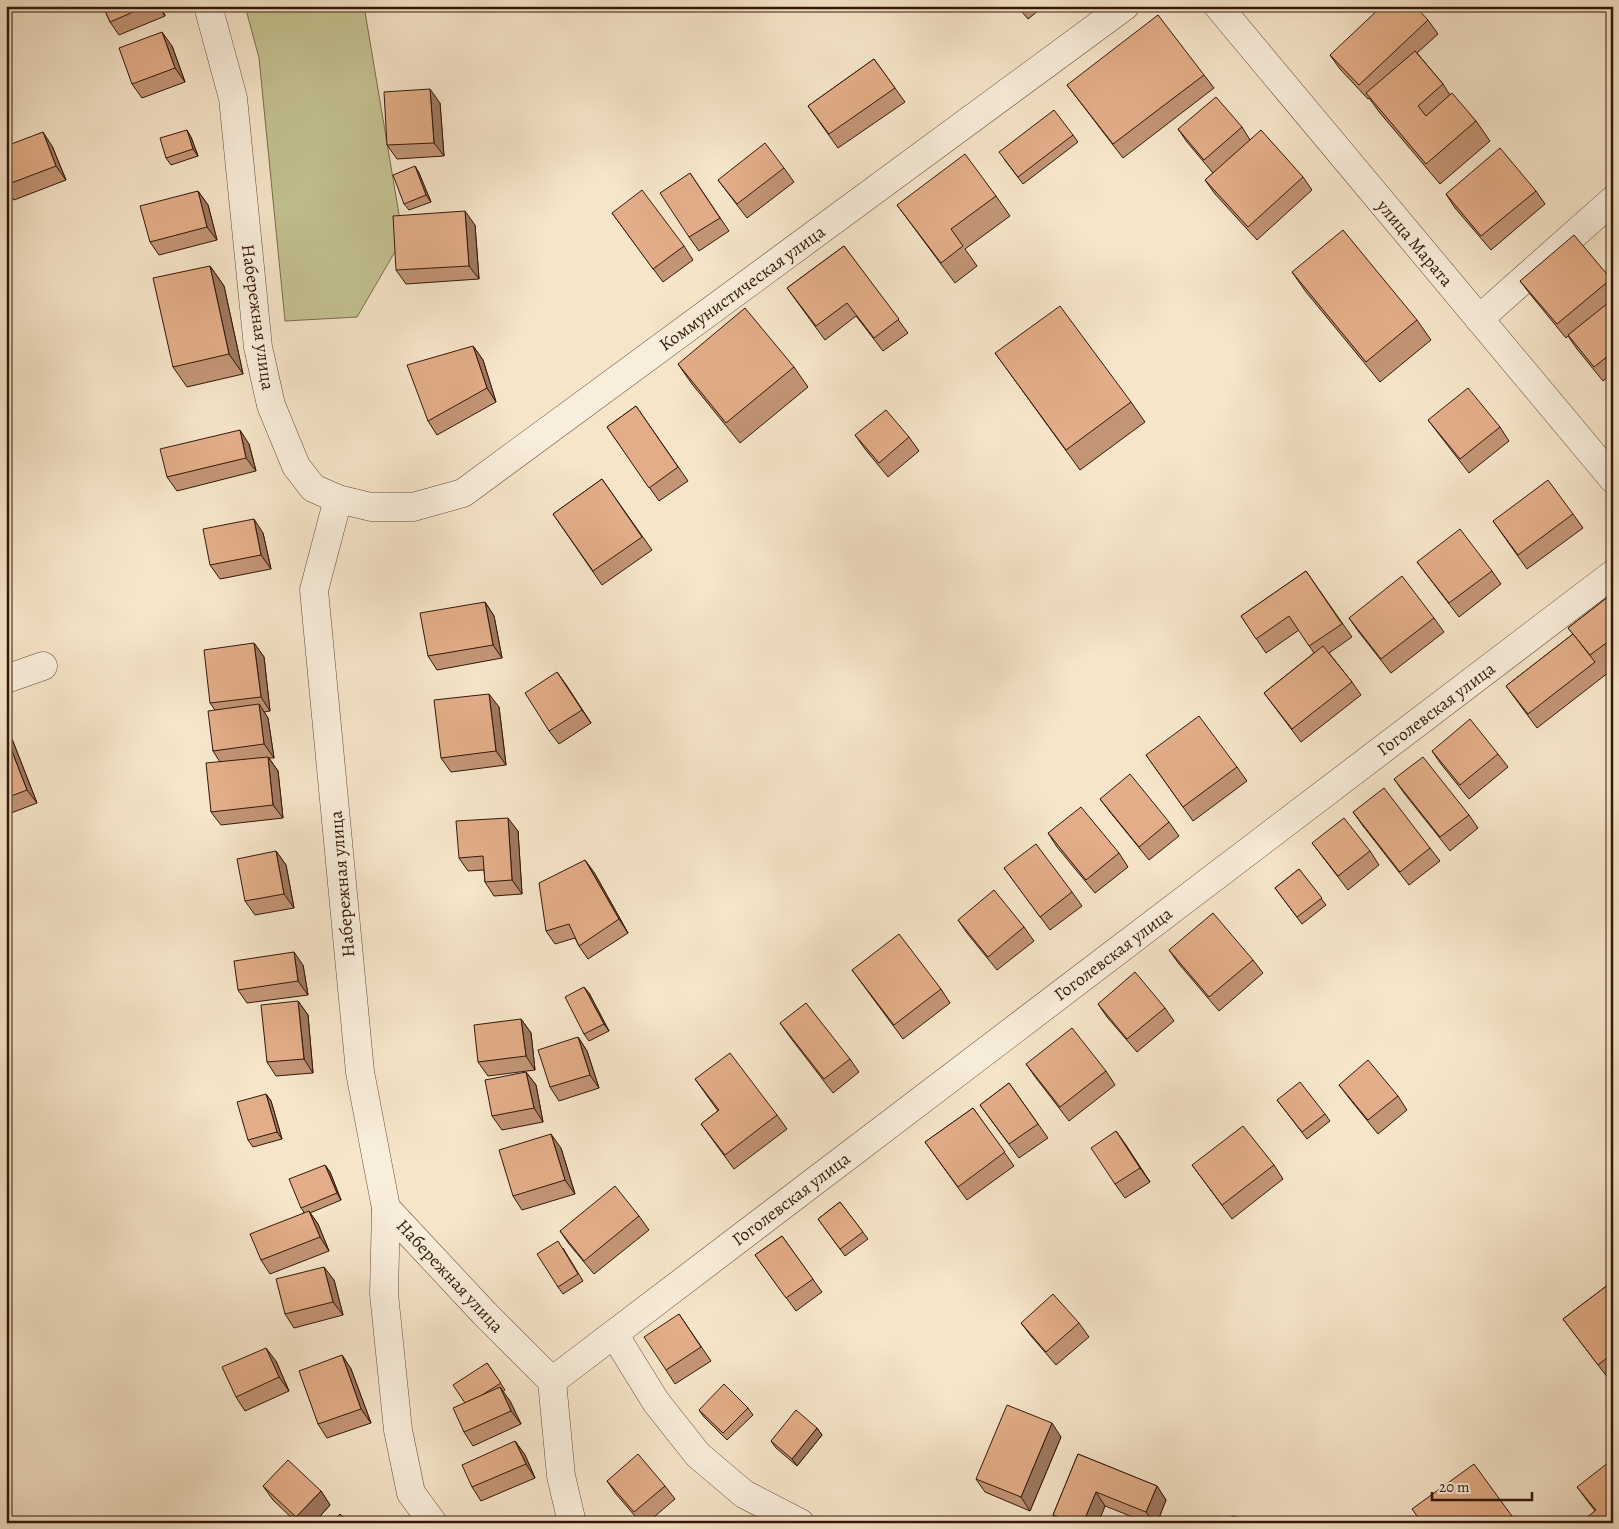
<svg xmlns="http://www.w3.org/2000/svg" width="1619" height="1529" font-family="Alegreya,serif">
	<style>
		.green { fill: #c4c291; stroke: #7c6c4d }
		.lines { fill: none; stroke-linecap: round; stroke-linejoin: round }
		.minor-casing { stroke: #644a39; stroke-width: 29 }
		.minor { stroke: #f9eedc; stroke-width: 28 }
		.wall { fill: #c29575; stroke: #341709 }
		.shaded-wall { fill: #9e795f; stroke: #341709 }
		.building { fill: #e2ad88; stroke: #341709 }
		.labels { text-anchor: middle; stroke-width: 4.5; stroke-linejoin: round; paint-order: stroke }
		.street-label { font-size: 18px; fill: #341709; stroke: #f9eedc }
	</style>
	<rect width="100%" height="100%" fill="#f6e5c9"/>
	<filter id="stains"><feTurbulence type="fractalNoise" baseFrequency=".004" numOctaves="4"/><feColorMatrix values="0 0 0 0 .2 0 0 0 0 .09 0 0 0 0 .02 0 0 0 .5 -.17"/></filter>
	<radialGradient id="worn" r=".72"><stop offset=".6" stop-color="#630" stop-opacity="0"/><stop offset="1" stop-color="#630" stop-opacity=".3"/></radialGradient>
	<polygon class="green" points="245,6 364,6 403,238 357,317 285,321 259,58"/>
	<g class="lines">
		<g class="minor-casing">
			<g id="minor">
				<polyline points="208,6 233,98 258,347 271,405 296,466 313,488 338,499 371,507 413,507 463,493 1125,6"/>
				<polyline points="1218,6 1613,479"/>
				<polyline points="1479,319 1613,200"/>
				<polyline points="338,499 314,590 360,1072 386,1208 485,1314 552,1381 1613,574"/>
				<polyline points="6,679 43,666"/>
				<polyline points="386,1208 384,1294 398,1430 411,1493 433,1523"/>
				<polyline points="614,1334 656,1402 698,1455 744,1494 800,1523"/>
				<polyline points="552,1381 561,1476 572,1523"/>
			</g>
		</g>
		<use href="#minor" class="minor"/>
	</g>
	<g class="wall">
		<polygon points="103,6 161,6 165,16 119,35 110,22"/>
		<polygon points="1017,6 1044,6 1028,19"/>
		<polygon points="1282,6 1292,6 1287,11"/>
		<polygon points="1428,20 1438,34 1417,53 1443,84 1450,95 1476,121 1490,141 1440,184 1380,113 1369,98 1368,99 1340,69 1330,55"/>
		<polygon points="172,46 185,82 142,98 132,84"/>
		<polygon points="874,59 905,102 838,148 808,106"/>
		<polygon points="1204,75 1214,88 1123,158 1067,85"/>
		<polygon points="440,103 444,156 397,159 387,145"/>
		<polygon points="1242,127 1250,140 1303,177 1312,190 1257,240 1215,194 1205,180 1213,173 1187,142 1178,129"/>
		<polygon points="1073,135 1078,142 1023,184 1004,159"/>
		<polygon points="191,137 198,156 171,165 166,158"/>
		<polygon points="6,146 52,146 66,180 14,200 6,189"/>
		<polygon points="415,166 419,173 431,202 409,210 404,204"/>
		<polygon points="784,168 794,182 747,218 718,180"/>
		<polygon points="690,173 729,231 699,251 689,237"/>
		<polygon points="198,191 208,205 217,240 159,255 150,242"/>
		<polygon points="1536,191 1545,204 1491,250 1455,208 1446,194"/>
		<polygon points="996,196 1010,216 965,249 977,266 955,283 897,205"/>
		<polygon points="612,213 684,246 693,260 663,282"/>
		<polygon points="475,225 479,279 406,284 396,270"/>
		<polygon points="844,246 908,333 883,351 856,316 825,340 787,288"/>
		<polygon points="210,266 224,286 243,374 187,387 173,367"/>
		<polygon points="1292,272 1417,320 1431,340 1380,382 1306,292"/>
		<polygon points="1611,279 1613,282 1613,373 1603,381 1577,349 1568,336 1566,338 1530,294 1520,281"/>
		<polygon points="473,346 483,360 496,402 437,435 428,421"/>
		<polygon points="995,353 1131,402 1145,422 1080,470"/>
		<polygon points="678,364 794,367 808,387 740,443 692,384"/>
		<polygon points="636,406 688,481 659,501 607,427"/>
		<polygon points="1428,420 1500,427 1509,441 1469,473 1438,433"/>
		<polygon points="855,435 909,437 919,451 888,477 865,449"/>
		<polygon points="249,444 256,471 177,491 167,477"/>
		<polygon points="602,479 652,550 602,585 553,514"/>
		<polygon points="1573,514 1583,528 1527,569 1493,521"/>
		<polygon points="263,533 271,569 220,579 210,565"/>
		<polygon points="1417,562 1492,571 1501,584 1459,617"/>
		<polygon points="1306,571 1352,637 1329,653 1352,682 1361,695 1301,742 1264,693 1314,653 1299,630 1266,653 1241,616"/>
		<polygon points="1613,593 1613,669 1537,728 1506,686 1573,634 1568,628"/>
		<polygon points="485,602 494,616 502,658 437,670 428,656"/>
		<polygon points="1349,618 1434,618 1444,632 1391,673 1358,631"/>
		<polygon points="254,643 264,657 270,711 264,712 268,718 274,758 269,758 278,771 283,818 221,825 211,812 220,762 213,751 215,710 210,703"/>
		<polygon points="557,672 591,723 559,744 549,731"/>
		<polygon points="499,707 506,765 451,772 441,758"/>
		<polygon points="6,731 12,739 37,803 6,815"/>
		<polygon points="1432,751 1498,754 1508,767 1469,799 1441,764"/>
		<polygon points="1146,755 1237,767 1247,781 1193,821"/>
		<polygon points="1394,779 1469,815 1478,828 1450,851 1404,793"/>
		<polygon points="1100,799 1169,822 1179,836 1149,860 1110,812"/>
		<polygon points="1353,812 1430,848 1440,861 1409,885 1363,826"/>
		<polygon points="518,831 522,894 494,896 485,882 484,870 468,871 459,858"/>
		<polygon points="1048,833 1119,853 1128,867 1095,893 1057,847"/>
		<polygon points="1312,843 1370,851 1379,865 1348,890 1322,856"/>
		<polygon points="276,851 286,865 294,908 255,915 245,901"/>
		<polygon points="585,860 595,874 628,933 588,959 579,946 575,938 555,944 546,931"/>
		<polygon points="1004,868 1072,892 1082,906 1050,930"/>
		<polygon points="1299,869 1326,905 1302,924 1275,888"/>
		<polygon points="958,920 1024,927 1034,941 997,970 967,933"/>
		<polygon points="1169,950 1253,960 1263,973 1219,1011 1179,964"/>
		<polygon points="303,965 308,995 247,1003 238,990"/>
		<polygon points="852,970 941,989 950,1003 903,1039"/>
		<polygon points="589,993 609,1031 589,1041 584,1034"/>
		<polygon points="298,1001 308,1015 313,1073 276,1076 267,1062"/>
		<polygon points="1098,1004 1165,1008 1174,1021 1137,1052 1107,1017"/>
		<polygon points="521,1019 531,1033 535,1070 488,1076 478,1062"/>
		<polygon points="780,1023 850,1059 859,1072 833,1093 790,1037"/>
		<polygon points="578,1037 587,1051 599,1088 559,1101 550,1087"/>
		<polygon points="1026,1064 1106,1071 1115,1085 1069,1121 1036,1078"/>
		<polygon points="526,1072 536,1085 543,1122 502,1130 492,1116"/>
		<polygon points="695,1079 777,1115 787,1129 734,1169 701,1124 718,1111"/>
		<polygon points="1009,1083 1048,1138 1019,1158 980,1105"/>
		<polygon points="1339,1085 1398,1096 1407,1110 1378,1134 1349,1098"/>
		<polygon points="266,1094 271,1101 282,1139 253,1147 248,1140"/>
		<polygon points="1277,1100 1325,1114 1330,1121 1307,1139"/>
		<polygon points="973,1108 1014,1166 967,1200 925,1142"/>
		<polygon points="1116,1131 1150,1182 1125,1198 1115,1184"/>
		<polygon points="561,1148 575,1194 522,1210 513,1196"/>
		<polygon points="325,1165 330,1172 341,1200 310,1213 318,1224 329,1251 270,1274 261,1260 304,1212 301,1208"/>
		<polygon points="1192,1165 1274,1165 1283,1179 1232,1219"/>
		<polygon points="840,1202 868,1239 845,1256 818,1219"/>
		<polygon points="639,1216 649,1230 594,1274 569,1244 560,1231"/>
		<polygon points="782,1236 822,1292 796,1311 755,1255"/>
		<polygon points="563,1248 583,1281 563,1294 558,1287"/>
		<polygon points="334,1280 343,1315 294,1328 285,1314"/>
		<polygon points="1613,1281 1613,1374 1608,1378 1563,1319"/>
		<polygon points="679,1314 711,1361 675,1384 666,1370"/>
		<polygon points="1021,1323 1079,1323 1089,1337 1056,1365 1031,1336"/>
		<polygon points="342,1355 351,1369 371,1423 327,1438 318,1424"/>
		<polygon points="276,1361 289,1391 245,1411 236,1397"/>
		<polygon points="487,1363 505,1390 503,1392 510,1401 521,1424 473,1446 464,1432 465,1403"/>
		<polygon points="748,1408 753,1415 727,1440 704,1417 699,1410"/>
		<polygon points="817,1428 822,1435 797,1466 776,1448 771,1441"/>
		<polygon points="1061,1437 1030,1511 985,1492 976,1479"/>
		<polygon points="515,1441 525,1455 535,1478 481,1501 472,1487"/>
		<polygon points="1078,1454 1157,1486 1166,1500 1157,1523 1148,1523 1105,1506 1098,1523 1058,1523 1053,1515"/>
		<polygon points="607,1481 665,1486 675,1499 647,1523 641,1523 616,1494"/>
		<polygon points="263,1486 321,1491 330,1505 314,1523 297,1523 273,1500"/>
		<polygon points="1577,1487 1613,1523 1595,1511"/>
	</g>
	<g class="shaded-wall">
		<polygon points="158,6 161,6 165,16"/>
		<polygon points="162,32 172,46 185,82 175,68"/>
		<polygon points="430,89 440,103 444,156 434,143"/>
		<polygon points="187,130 191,137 198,156 193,149"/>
		<polygon points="43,132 52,146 66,180 56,166"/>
		<polygon points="415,166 419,173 431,202 426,195"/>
		<polygon points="198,191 208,205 217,240 207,227"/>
		<polygon points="465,211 475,225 479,279 469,266"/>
		<polygon points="210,266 224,286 243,374 229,354"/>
		<polygon points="473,346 483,360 496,402 487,388"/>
		<polygon points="240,430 249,444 256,471 246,458"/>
		<polygon points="254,519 263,533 271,569 261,555"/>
		<polygon points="485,602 494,616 502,658 493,645"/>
		<polygon points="254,643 264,657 270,711 261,697"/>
		<polygon points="557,672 567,686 591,723 582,710"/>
		<polygon points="489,694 499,707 506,765 496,751"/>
		<polygon points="259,704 268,718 274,758 264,744"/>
		<polygon points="6,731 12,739 37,803 27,790 6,736"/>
		<polygon points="268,757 278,771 283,818 273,805"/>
		<polygon points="508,818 518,831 522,894 512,880"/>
		<polygon points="276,851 286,865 294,908 284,894"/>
		<polygon points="585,860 595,874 628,933 619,919"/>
		<polygon points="294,952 303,965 308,995 298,981"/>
		<polygon points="584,987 589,993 609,1031 604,1024"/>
		<polygon points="298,1001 308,1015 313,1073 304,1059"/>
		<polygon points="521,1019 531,1033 535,1070 526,1056"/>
		<polygon points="578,1037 587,1051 599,1088 590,1075"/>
		<polygon points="526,1072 536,1085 543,1122 534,1108"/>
		<polygon points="266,1094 271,1101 282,1139 277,1132"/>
		<polygon points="1116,1131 1126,1145 1150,1182 1140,1168"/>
		<polygon points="551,1134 561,1148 575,1194 565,1180"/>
		<polygon points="325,1165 330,1172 341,1200 337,1193"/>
		<polygon points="309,1211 318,1224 329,1251 320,1237"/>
		<polygon points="324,1267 334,1280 343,1315 333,1302"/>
		<polygon points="266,1348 276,1361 289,1391 279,1377"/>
		<polygon points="342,1355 351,1369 371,1423 361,1409"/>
		<polygon points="500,1387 510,1401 521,1424 511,1411"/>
		<polygon points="1052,1423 1061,1437 1030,1511 1021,1497"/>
		<polygon points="817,1428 822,1435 797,1466 792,1459"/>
		<polygon points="515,1441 525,1455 535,1478 526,1464"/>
		<polygon points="1157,1486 1166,1500 1157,1523 1154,1523 1146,1512"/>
		<polygon points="321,1491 330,1505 314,1523 300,1523 296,1517"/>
		<polygon points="1096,1492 1105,1506 1098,1523 1083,1523"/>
	</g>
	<g class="building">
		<polygon points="103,6 147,6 110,22"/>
		<polygon points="1382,6 1415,6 1428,20 1359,85 1330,55"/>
		<polygon points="1158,15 1204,75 1113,144 1067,85"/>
		<polygon points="162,32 175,68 132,84 119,48"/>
		<polygon points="1415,51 1443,84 1418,106 1426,116 1452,93 1476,121 1426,164 1366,93"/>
		<polygon points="874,59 895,88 829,134 808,106"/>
		<polygon points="430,89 434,143 387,145 384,92"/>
		<polygon points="1216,97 1242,127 1204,160 1178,129"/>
		<polygon points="1054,110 1073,135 1018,177 999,152"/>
		<polygon points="187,130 193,149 166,158 160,138"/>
		<polygon points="1261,130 1303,177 1248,227 1205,180"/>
		<polygon points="43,132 56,166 6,185 6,146"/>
		<polygon points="765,143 784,168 737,204 718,180"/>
		<polygon points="1500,148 1536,191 1481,236 1446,194"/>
		<polygon points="965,154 996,196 951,229 963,246 941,263 897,205"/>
		<polygon points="415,166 426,195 404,204 393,175"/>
		<polygon points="690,173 720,218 689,237 660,193"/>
		<polygon points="642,190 684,246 653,269 612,213"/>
		<polygon points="198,191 207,227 150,242 140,206"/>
		<polygon points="465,211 469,266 396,270 393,216"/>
		<polygon points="1343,230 1417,320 1366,362 1292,272"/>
		<polygon points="1574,235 1611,279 1557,324 1520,281"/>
		<polygon points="844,246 899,319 874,338 847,303 816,326 787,288"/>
		<polygon points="210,266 229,354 173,367 153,278"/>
		<polygon points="1613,299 1613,352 1594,367 1568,335"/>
		<polygon points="1060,306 1131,402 1066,450 995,353"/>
		<polygon points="745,308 794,367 726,423 678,364"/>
		<polygon points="473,346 487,388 428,421 407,365"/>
		<polygon points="1468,388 1500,427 1460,459 1428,420"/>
		<polygon points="636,406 678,467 649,488 607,427"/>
		<polygon points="886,410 909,437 879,463 855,435"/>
		<polygon points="240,430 246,458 167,477 160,449"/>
		<polygon points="602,479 642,537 593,571 553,514"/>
		<polygon points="1548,480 1573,514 1518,555 1493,521"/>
		<polygon points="254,519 261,555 210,565 203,529"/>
		<polygon points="1460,529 1492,571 1449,603 1417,562"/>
		<polygon points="1306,571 1342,624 1309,646 1289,616 1256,639 1241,616"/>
		<polygon points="1402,576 1434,618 1381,659 1349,618"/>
		<polygon points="1613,593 1613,638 1590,655 1568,628"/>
		<polygon points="485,602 493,645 428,656 420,613"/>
		<polygon points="1573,634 1595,662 1528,714 1506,686"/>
		<polygon points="254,643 261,697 210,703 204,650"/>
		<polygon points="1323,646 1352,682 1292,729 1264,693"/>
		<polygon points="557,672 582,710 549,731 525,693"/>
		<polygon points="489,694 496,751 441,758 434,700"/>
		<polygon points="259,704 264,744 213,751 208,711"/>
		<polygon points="1199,716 1237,767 1183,807 1146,755"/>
		<polygon points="1470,719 1498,754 1460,785 1432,751"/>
		<polygon points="6,736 27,790 6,798"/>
		<polygon points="268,757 273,805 211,812 206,763"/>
		<polygon points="1423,757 1469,815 1440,837 1394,779"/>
		<polygon points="1130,774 1169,822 1139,847 1100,799"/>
		<polygon points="1384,788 1430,848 1400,872 1353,812"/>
		<polygon points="1081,807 1119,853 1086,880 1048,833"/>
		<polygon points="508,818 512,880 485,882 483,856 459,858 456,821"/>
		<polygon points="1344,818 1370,851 1338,876 1312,843"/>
		<polygon points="1036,844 1072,892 1040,917 1004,868"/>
		<polygon points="276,851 284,894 245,901 237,859"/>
		<polygon points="585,860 619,919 579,946 569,924 546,931 539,883"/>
		<polygon points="1299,869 1322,898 1297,917 1275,888"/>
		<polygon points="994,890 1024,927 988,957 958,920"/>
		<polygon points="1213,913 1253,960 1209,997 1169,950"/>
		<polygon points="899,934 941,989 894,1025 852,970"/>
		<polygon points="294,952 298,981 238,990 234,961"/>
		<polygon points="1135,972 1165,1008 1127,1039 1098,1004"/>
		<polygon points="584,987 604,1024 584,1034 565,997"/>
		<polygon points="298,1001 304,1059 267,1062 261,1005"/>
		<polygon points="806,1003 850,1059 824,1079 780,1023"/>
		<polygon points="521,1019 526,1056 478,1062 474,1025"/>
		<polygon points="1072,1028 1106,1071 1060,1107 1026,1064"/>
		<polygon points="578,1037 590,1075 550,1087 538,1050"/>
		<polygon points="730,1053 777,1115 725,1155 701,1124 719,1110 695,1079"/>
		<polygon points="1368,1060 1398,1096 1368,1120 1339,1085"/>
		<polygon points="526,1072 534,1108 492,1116 485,1080"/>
		<polygon points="1300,1082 1325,1114 1302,1132 1277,1100"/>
		<polygon points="1009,1083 1038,1124 1009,1144 980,1105"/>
		<polygon points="266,1094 277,1132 248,1140 237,1102"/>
		<polygon points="973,1108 1005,1152 958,1187 925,1142"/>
		<polygon points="1243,1126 1274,1165 1222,1205 1192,1165"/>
		<polygon points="1116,1131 1140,1168 1115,1184 1091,1148"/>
		<polygon points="551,1134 565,1180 513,1196 499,1150"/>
		<polygon points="325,1165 337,1193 301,1208 289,1179"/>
		<polygon points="615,1186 639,1216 584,1261 560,1231"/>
		<polygon points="840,1202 863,1232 840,1249 818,1219"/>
		<polygon points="309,1211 320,1237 261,1260 250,1234"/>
		<polygon points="782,1236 813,1279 786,1298 755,1255"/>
		<polygon points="558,1241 578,1274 558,1287 537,1254"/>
		<polygon points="324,1267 333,1302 285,1314 276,1279"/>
		<polygon points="1613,1281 1613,1353 1598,1365 1563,1319"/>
		<polygon points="1053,1294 1079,1323 1046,1352 1021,1323"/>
		<polygon points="679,1314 701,1347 666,1370 644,1337"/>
		<polygon points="266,1348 279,1377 236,1397 222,1367"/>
		<polygon points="342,1355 361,1409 318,1424 299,1371"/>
		<polygon points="487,1363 501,1383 482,1395 465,1403 453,1385"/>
		<polygon points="724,1384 748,1408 723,1433 699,1410"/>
		<polygon points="500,1387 511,1411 464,1432 453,1408"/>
		<polygon points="1007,1405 1052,1423 1021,1497 976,1479"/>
		<polygon points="796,1410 817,1428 792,1459 771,1441"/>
		<polygon points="515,1441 526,1464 472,1487 462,1465"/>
		<polygon points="638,1454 665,1486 634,1512 607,1481"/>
		<polygon points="1078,1454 1157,1486 1146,1512 1096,1492 1083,1523 1072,1523 1053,1515"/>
		<polygon points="1613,1459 1613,1523 1580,1523 1596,1510 1577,1487"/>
		<polygon points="288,1460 321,1491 296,1517 263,1486"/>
		<polygon points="1474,1464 1517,1523 1422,1523 1412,1509"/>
		<polygon points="340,1514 350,1523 332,1523"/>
		<polygon points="1232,1516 1259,1523 1230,1523"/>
	</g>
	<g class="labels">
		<g class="street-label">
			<text transform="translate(1415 243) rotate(50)" y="6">улица Марата</text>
			<text transform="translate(742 288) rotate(-36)" y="6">Коммунистическая улица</text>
			<text transform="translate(258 317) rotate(82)" y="6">Набережная улица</text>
			<text transform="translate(1436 709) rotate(-37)" y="6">Гоголевская улица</text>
			<text transform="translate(342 884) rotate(-95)" y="6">Набережная улица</text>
			<text transform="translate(1113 954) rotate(-37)" y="6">Гоголевская улица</text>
			<text transform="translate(791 1199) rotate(-37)" y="6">Гоголевская улица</text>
			<text transform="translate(450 1276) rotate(47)" y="6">Набережная улица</text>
		</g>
	</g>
	<rect width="1619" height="1529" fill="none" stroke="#f6e5c9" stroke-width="25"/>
	<rect x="8" y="8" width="1604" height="1514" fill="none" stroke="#341709" stroke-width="2.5"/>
	<rect x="12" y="12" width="1594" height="1504" fill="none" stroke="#341709"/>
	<path d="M1432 1492v8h100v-8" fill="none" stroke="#341709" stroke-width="2.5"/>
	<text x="1439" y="1492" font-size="15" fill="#341709" stroke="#f9eedc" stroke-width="4" paint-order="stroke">20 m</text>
	<rect width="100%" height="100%" filter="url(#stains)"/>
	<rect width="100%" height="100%" fill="url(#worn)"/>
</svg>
